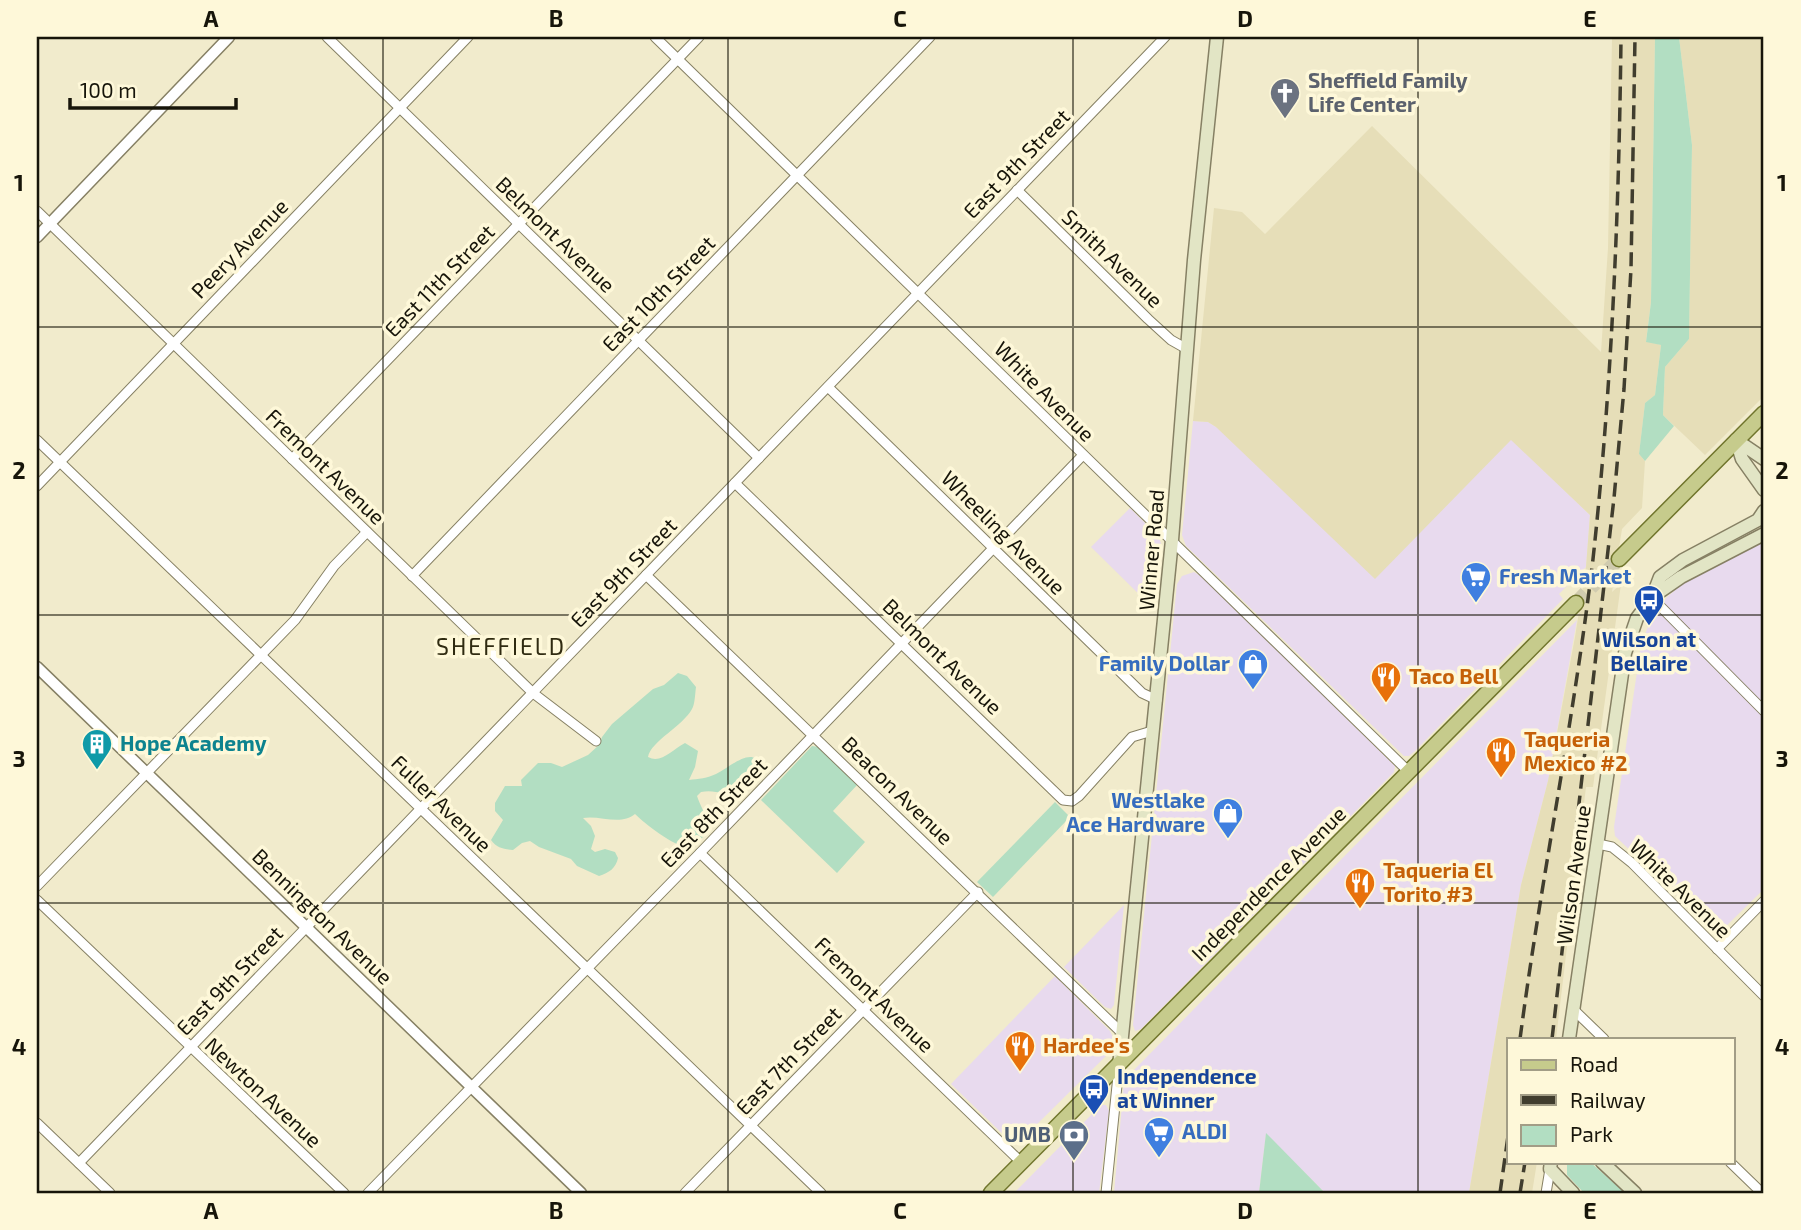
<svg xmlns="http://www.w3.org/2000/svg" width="1801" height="1230" font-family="'Exo 2',sans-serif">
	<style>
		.commercial { fill: #e8daee }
		.built { fill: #e6deb8 }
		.green { fill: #b2dec2 }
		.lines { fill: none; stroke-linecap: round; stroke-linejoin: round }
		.primary-tunnel { stroke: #d0cbaf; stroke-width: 14; stroke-dasharray: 14 7; stroke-linecap: butt }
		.minor-casing { stroke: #868064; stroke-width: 11 }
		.tertiary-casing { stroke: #868064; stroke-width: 13 }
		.secondary-casing { stroke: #868064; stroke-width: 15 }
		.primary-casing { stroke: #70752c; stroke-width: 17 }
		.minor { stroke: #fff; stroke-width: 9 }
		.tertiary { stroke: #fff; stroke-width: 10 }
		.secondary { stroke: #e2e5c5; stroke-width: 12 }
		.primary { stroke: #c6cb8c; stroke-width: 14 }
		.rail { stroke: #403d2e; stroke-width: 3.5; stroke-dasharray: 14 7; stroke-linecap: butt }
		.grid { fill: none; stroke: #17150a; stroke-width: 2; stroke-opacity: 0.55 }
		.labels { text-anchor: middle; stroke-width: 7; stroke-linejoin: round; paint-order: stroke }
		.worship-label { font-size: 21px; font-weight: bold; fill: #5b616d; stroke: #fef8d9; text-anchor: start }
		.street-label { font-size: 21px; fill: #17150a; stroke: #fef8d9 }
		.shop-label { font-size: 21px; font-weight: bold; fill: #366cbe; stroke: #fef8d9; text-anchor: start }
		.transit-label { font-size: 21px; font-weight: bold; fill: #164399; stroke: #fef8d9 }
		.food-label { font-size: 21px; font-weight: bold; fill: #c56008; stroke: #fef8d9; text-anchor: start }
		.culture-label { font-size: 21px; font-weight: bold; fill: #0d838f; stroke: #fef8d9; text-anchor: start }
		.service-label { font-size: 21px; font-weight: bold; fill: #4e5e75; stroke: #fef8d9; text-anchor: end }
		.neighbourhood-label { font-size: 23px; letter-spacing: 2px; fill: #302b11; stroke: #fef8d9 }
		.neatline { fill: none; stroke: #17150a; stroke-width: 2.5 }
		.grid-label { font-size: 23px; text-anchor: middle; font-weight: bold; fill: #17150a }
	</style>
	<rect width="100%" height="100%" fill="#f1ebcc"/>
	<g class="commercial">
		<polygon points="1193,421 1208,422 1216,427 1511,439 1590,515 1586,567 1559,594 1563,599 1415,751 1409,756 1404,756 1186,546 1182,535"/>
		<polygon points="1130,508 1159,537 1161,544 1154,609 1091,547"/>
		<polygon points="1764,542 1764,889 1718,934 1615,836 1614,827 1641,645 1651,619 1667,597 1691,577"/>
		<polygon points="1194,572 1202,577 1395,766 1394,772 1141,1029 1135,1031 1133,1025 1177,584 1182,576"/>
		<polygon points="1577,620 1548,781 1521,885 1469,1193 1325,1193 1266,1134 1259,1193 1114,1193 1124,1083 1129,1075"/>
		<polygon points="1124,905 1114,1005 1111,1009 1105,1007 1064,967"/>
		<polygon points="1055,976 1110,1031 1113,1037 1111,1047 1106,1056 1018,1143 1013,1144 951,1084"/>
		<polygon points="1101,1105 1106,1105 1109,1111 1099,1193 1014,1193"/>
	</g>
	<g class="built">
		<polygon points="1612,37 1655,37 1651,302 1646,341 1661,345 1655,395 1645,403 1639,454 1645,461 1642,508 1622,529 1612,592 1621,584 1593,787 1586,787 1556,1039 1509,1039 1509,1162 1537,1162 1532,1193 1469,1193 1521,885 1548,781 1575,637 1586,567 1590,515 1511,440 1375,579 1216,427 1208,422 1193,421 1214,208 1242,212 1265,234 1372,126 1601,352 1608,248"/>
		<polygon points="1679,37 1764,37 1764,396 1705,455 1663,415 1665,367 1689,339 1692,145"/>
	</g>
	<g class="green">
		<polygon points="1655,37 1679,37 1692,145 1689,339 1665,367 1663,415 1674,426 1645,461 1639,454 1645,403 1655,395 1661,345 1646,342 1651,302"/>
		<path d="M 678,673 L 687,676 L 696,687 C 695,694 695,704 692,709 C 683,726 651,741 648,757 C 661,764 672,750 685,743 L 698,751 L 695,767 L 689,780 C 698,779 708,778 716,774 C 732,766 758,740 763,774 C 754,785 739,795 724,793 C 715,792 710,790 701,792 L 697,796 C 700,805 706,815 708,823 C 709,829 705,834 702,838 C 698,842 693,847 687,847 C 675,847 644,823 635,814 C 621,826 600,815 583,818 L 591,826 L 595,836 L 591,849 L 595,852 L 605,849 L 615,852 L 618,858 C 616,868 609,873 599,876 L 577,866 L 571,859 L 539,847 L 530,841 L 522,843 L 513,850 C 503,849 497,848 491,840 L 503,820 L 495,811 L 495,803 L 505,786 L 522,786 L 521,780 L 538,763 L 551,763 L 562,767 L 588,755 L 599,745 L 602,737 L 612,724 L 653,689 L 664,685 Z"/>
		<polygon points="812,746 819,747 858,784 833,811 865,842 837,873 761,800"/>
		<polygon points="1055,802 1070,817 993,897 977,882"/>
		<polygon points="1266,1133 1273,1140 1325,1193 1259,1193"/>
		<polygon points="1567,1162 1590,1162 1625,1193 1584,1193 1567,1175"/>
	</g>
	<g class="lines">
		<polyline class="primary-tunnel" points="1576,603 1619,559"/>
		<g class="minor-casing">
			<g id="minor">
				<polyline points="327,37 759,458"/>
				<polyline points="655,37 1409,772"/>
				<polyline points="1017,190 1148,319 1171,340 1187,349"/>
				<polyline points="37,211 533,693 596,741"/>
				<polyline points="828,387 1142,693 1157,700"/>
				<polyline points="37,440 821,1193"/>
				<polyline points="292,459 699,37"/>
				<polyline points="735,483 1063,800 1072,801 1079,796 1132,737 1152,731"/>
				<polyline points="37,486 468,37"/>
				<polyline points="646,575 1122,1033"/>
				<polyline points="412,576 930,37"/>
				<polyline points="1652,598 1764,711"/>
				<polyline points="1598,844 1612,847 1632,863 1764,996"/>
				<polyline points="700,853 1022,1163"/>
				<polyline points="37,886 295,620 334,566 367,532"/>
				<polyline points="37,900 344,1193"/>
				<polyline points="1717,949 1764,901"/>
				<polyline points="1574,1010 1604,1039"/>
				<polyline points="37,1123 110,1193"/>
				<polyline points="1730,1162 1762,1193"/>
				<polyline points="79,1163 1165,37"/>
				<polyline points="368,1193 700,853 1083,455"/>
				<polyline points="685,1193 978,892"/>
				<polyline points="1106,1193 1119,1066"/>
				<polyline points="1546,1193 1550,1169"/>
			</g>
		</g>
		<g class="tertiary-casing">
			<g id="tertiary">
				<polyline points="37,237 229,37"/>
				<polyline points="37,667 581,1193"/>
			</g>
		</g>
		<g class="secondary-casing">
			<g id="secondary">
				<polyline points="1736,440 1742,459 1764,490"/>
				<polyline points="1736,440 1764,459"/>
				<polyline points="1652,597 1681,577 1764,534"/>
				<polyline points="1569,1039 1625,653 1637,618 1652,598 1660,577 1683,560 1758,520 1764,511"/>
				<polyline points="1119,1066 1172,540 1194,260 1217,37"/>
				<polyline points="1551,1162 1550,1169 1573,1193"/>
				<polyline points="1602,1162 1635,1193"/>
			</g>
		</g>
		<g class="primary-casing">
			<g id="primary">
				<polyline points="1619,559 1764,413"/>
				<polyline points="991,1193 1576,603"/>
			</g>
		</g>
		<use href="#minor" class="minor"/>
		<use href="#tertiary" class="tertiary"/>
		<use href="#secondary" class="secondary"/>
		<use href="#primary" class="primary"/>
		<g class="rail">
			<path d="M 1520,1039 C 1541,879 1574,720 1593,559 C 1612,385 1619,211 1621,37"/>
			<polyline points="1552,1039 1614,498 1624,389 1631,269 1635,37"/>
			<polyline points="1500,1193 1509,1129"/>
			<polyline points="1520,1193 1525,1162"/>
		</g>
	</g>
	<path class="grid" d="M 383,37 L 383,1193M 728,37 L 728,1193M 1073,37 L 1073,1193M 1418,37 L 1418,1193M 37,327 L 1764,327M 37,615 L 1764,615M 37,903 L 1764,903"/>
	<defs>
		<g id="church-pin" transform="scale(1.575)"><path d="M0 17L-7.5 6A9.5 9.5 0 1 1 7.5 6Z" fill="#6b7280" stroke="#fef8d9"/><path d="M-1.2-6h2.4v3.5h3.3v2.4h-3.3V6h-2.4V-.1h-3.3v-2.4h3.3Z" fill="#fff"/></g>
		<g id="supermarket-pin" transform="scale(1.575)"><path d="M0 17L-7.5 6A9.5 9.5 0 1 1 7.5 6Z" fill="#3f7fe0" stroke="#fef8d9"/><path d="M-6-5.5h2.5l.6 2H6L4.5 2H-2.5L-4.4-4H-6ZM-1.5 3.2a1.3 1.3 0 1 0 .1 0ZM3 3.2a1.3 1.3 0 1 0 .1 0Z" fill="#fff"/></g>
		<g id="bus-pin" transform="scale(1.575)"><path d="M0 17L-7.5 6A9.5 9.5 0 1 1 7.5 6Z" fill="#1a4fb4" stroke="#fef8d9"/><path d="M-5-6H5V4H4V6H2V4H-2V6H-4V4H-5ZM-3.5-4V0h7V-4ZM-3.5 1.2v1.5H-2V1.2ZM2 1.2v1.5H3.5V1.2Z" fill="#fff"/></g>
		<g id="shop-pin" transform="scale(1.575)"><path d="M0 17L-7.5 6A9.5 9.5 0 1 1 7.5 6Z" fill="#3f7fe0" stroke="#fef8d9"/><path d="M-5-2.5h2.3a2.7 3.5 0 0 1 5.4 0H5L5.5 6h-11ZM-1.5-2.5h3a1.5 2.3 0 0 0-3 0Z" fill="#fff"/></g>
		<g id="restaurant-pin" transform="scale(1.575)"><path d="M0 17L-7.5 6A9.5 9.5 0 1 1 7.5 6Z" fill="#e8710a" stroke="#fef8d9"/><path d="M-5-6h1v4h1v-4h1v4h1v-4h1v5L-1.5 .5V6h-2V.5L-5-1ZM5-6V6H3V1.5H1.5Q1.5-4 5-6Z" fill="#fff"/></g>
		<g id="building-pin" transform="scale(1.575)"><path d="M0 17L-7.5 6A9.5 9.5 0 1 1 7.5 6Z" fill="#0f9aa8" stroke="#fef8d9"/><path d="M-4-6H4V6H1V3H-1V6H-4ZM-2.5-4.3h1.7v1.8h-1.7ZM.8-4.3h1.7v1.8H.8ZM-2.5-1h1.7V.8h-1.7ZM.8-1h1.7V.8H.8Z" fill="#fff"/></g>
		<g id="bank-pin" transform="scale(1.575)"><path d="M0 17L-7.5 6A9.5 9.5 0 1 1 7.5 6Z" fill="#5c6f8a" stroke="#fef8d9"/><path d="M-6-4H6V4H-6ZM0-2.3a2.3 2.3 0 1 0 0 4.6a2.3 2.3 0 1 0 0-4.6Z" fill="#fff"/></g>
	</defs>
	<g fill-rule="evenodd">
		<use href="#church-pin" x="1285" y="93"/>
		<use href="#supermarket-pin" x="1476" y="577"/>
		<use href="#bus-pin" x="1649" y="600"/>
		<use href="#shop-pin" x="1253" y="664"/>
		<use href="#restaurant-pin" x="1386" y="677"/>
		<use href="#building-pin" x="97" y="744"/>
		<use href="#restaurant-pin" x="1501" y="752"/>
		<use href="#shop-pin" x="1228" y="813"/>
		<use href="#restaurant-pin" x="1360" y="883"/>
		<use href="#restaurant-pin" x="1020" y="1046"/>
		<use href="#bus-pin" x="1094" y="1089"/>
		<use href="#supermarket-pin" x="1159" y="1132"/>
		<use href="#bank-pin" x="1074" y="1135"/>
	</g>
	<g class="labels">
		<g class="worship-label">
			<text x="1308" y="88">Sheffield Family<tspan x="1308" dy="24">Life Center</tspan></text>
		</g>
		<g class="street-label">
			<text transform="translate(1017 164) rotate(-46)" y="7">East 9th Street</text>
			<text transform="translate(555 235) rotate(44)" y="7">Belmont Avenue</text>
			<text transform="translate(240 249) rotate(-46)" y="7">Peery Avenue</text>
			<text transform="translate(1112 259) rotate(44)" y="7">Smith Avenue</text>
			<text transform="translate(440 281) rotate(-46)" y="7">East 11th Street</text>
			<text transform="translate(659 294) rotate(-46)" y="7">East 10th Street</text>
			<text transform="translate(1044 392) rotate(45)" y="7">White Avenue</text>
			<text transform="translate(325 467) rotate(44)" y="7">Fremont Avenue</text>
			<text transform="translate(1003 533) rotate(45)" y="7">Wheeling Avenue</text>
			<text transform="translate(1152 550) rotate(-85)" y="7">Winner Road</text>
			<text transform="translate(624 573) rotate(-46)" y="7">East 9th Street</text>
			<text transform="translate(942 657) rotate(44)" y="7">Belmont Avenue</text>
			<text transform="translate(897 791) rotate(44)" y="7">Beacon Avenue</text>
			<text transform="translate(441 804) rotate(44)" y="7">Fuller Avenue</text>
			<text transform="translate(714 813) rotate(-46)" y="7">East 8th Street</text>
			<text transform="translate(1574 875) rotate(-82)" y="7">Wilson Avenue</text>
			<text transform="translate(1269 884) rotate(-45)" y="7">Independence Avenue</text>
			<text transform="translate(1680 889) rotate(44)" y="7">White Avenue</text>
			<text transform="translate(322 917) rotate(44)" y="7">Bennington Avenue</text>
			<text transform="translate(230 981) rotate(-46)" y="7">East 9th Street</text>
			<text transform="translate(874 995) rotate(44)" y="7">Fremont Avenue</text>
			<text transform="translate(789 1061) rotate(-46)" y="7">East 7th Street</text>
			<text transform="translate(263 1093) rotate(43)" y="7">Newton Avenue</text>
		</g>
		<g class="shop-label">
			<text x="1499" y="584">Fresh Market</text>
			<text x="1230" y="671" text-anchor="end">Family Dollar</text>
			<text x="1205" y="808" text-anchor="end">Westlake<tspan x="1205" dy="24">Ace Hardware</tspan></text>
			<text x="1182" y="1139">ALDI</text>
		</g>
		<g class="transit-label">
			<text x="1649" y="647">Wilson at<tspan x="1649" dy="24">Bellaire</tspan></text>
			<text x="1117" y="1084" text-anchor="start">Independence<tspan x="1117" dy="24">at Winner</tspan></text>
		</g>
		<g class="food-label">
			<text x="1409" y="684">Taco Bell</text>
			<text x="1524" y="747">Taqueria<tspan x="1524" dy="24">Mexico #2</tspan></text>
			<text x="1383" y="878">Taqueria El<tspan x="1383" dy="24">Torito #3</tspan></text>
			<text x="1043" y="1053">Hardee's</text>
		</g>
		<g class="culture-label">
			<text x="120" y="751">Hope Academy</text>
		</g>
		<g class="service-label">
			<text x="1051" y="1142">UMB</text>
		</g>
		<g class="neighbourhood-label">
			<text x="501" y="655">SHEFFIELD</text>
		</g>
	</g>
	<rect width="1801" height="1230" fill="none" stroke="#fef8d9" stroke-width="77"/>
	<rect x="1507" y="1038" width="228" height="126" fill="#fef8d9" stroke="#a29d86" stroke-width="2"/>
	<rect x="1521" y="1060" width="35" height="10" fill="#c6cb8c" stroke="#a29d86" stroke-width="2"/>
	<text x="1570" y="1072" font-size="21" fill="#17150a">Road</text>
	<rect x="1521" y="1095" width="35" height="10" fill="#403d2e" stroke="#a29d86" stroke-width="2"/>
	<text x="1570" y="1108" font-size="21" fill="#17150a">Railway</text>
	<rect x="1521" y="1125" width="35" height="21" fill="#b2dec2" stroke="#a29d86" stroke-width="2"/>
	<text x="1570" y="1142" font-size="21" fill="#17150a">Park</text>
	<path d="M70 98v10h166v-10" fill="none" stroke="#17150a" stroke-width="3.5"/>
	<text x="80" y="98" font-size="21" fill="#17150a" stroke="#fef8d9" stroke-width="5" paint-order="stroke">100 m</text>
	<rect x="38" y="38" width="1724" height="1154" class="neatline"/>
	<g class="grid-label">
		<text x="211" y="27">A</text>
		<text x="556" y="27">B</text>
		<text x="900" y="27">C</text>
		<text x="1245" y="27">D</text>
		<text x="1590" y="27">E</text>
		<text x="19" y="191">1</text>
		<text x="1782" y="191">1</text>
		<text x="19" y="479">2</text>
		<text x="1782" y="479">2</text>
		<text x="19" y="767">3</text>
		<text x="1782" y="767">3</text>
		<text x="19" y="1055">4</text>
		<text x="1782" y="1055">4</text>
		<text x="211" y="1219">A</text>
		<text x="556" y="1219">B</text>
		<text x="900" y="1219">C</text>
		<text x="1245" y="1219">D</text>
		<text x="1590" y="1219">E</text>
	</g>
</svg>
